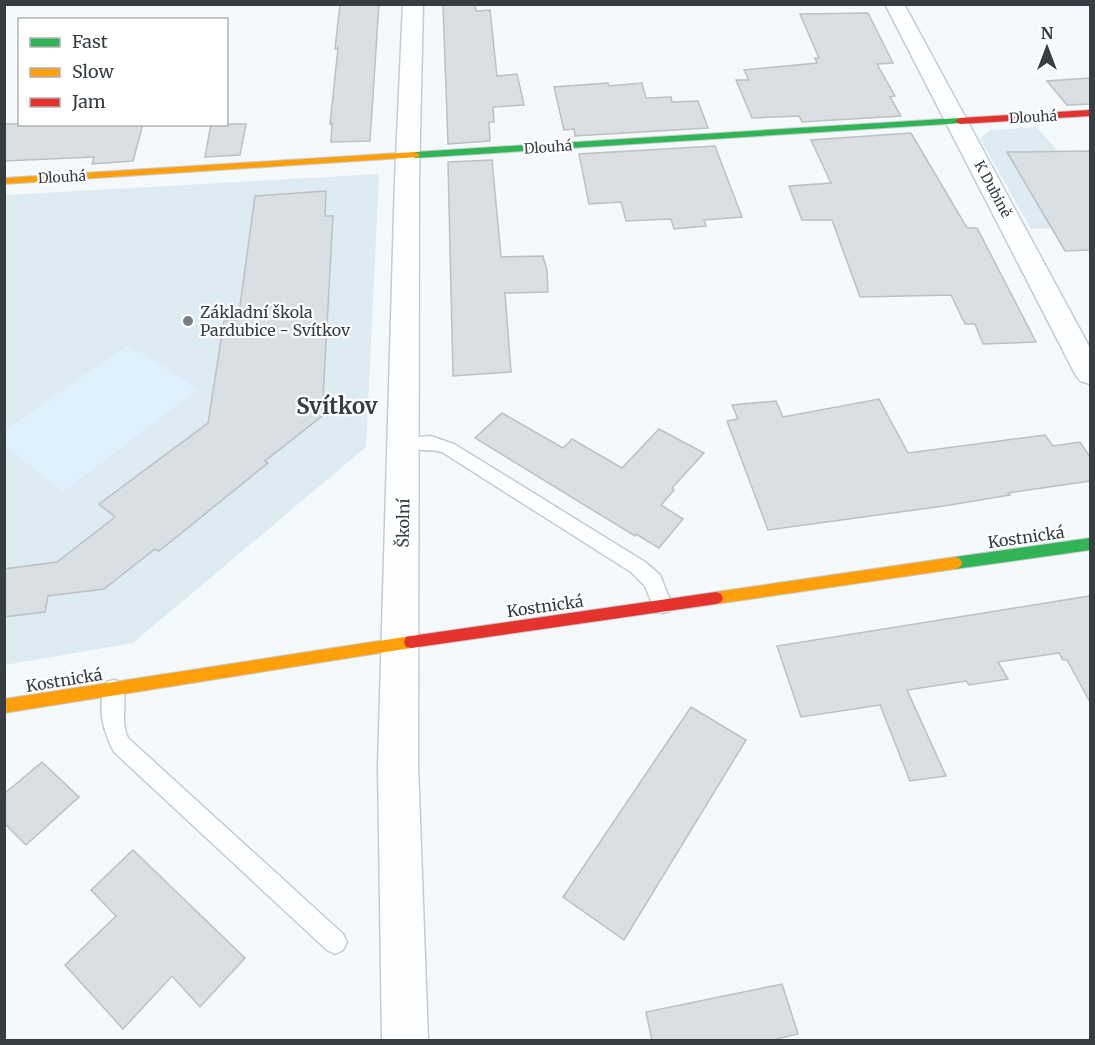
<svg xmlns="http://www.w3.org/2000/svg" width="1095" height="1045" font-family="Merriweather,serif">
	<style>
		.built { fill: #dfebf2 }
		.green { fill: #def1fc }
		.building { fill: #d9dfe3; stroke: #bbc1c4; stroke-width: 1.5 }
		.lines { fill: none; stroke-linecap: round; stroke-linejoin: round }
		.lane-casing { stroke: #c5cccf; stroke-width: 3 }
		.street-casing { stroke: #c5cccf; stroke-width: 3 }
		.fast-casing { stroke: #c5cccf; stroke-width: 2 }
		.slow-casing { stroke: #c5cccf; stroke-width: 2 }
		.jam-casing { stroke: #c5cccf; stroke-width: 2 }
		.lane { fill: #fdfeff; fill-rule: evenodd }
		.street { fill: #fdfeff; fill-rule: evenodd }
		.fast { fill: #30b455; fill-rule: evenodd }
		.slow { fill: #ff9f0a; fill-rule: evenodd }
		.jam { fill: #e5322d; fill-rule: evenodd }
		.poi-dot { fill: #787f84; stroke: #fff; stroke-width: 2 }
		.labels { text-anchor: middle; stroke-width: 4.5; stroke-linejoin: round; paint-order: stroke }
		.far-street-label { font-size: 14px; fill: #363e43; stroke: #fff }
		.poi-label { font-size: 16px; fill: #363e43; stroke: #fff; text-anchor: start }
		.street-label { font-size: 16px; fill: #363e43; stroke: #fff }
		.district-label { font-size: 22px; font-weight: bold; fill: #363e43; stroke: #fff }
	</style>
	<rect width="100%" height="100%" fill="#f4f9fc"/>
	<g class="built">
		<polygon points="1036,127 1090,186 1090,228 1031,229 980,139 990,130"/>
		<polygon points="379,174 366,447 133,643 5,665 5,195"/>
	</g>
	<polygon class="green" points="128,345 199,389 63,492 5,446 5,430"/>
	<g class="building">
		<polygon points="340,4 379,4 370,141 331,142 332,123 330,124 338,48 335,49"/>
		<polygon points="475,4 476,11 490,10 497,76 517,74 524,105 493,107 494,122 489,122 490,141 448,144 443,5"/>
		<polygon points="868,13 893,63 877,64 895,96 890,97 901,116 802,122 799,116 752,118 736,80 749,80 744,70 817,63 815,58 819,58 800,14"/>
		<polygon points="1090,78 1090,104 1067,105 1047,81"/>
		<polygon points="608,83 609,86 642,83 646,98 671,97 672,102 698,101 708,128 575,136 574,129 564,130 554,87"/>
		<polygon points="4,124 143,124 133,161 92,164 94,157 4,161"/>
		<polygon points="211,124 246,124 240,155 205,157"/>
		<polygon points="911,133 967,228 977,228 1036,342 983,344 975,324 965,324 951,295 860,297 832,220 802,220 789,186 831,183 811,140"/>
		<polygon points="715,146 742,217 704,220 706,226 674,229 671,219 626,221 621,202 589,204 579,154"/>
		<polygon points="1090,151 1090,250 1065,251 1007,152"/>
		<polygon points="492,160 501,257 543,256 547,270 548,292 505,293 511,372 453,376 448,162"/>
		<polygon points="326,191 325,216 333,216 322,416 265,461 268,463 159,551 155,549 104,589 48,596 45,612 4,617 4,569 57,562 115,517 99,504 208,423 224,321 238,320 255,196"/>
		<polygon points="879,399 908,453 1045,435 1053,446 1080,442 1090,457 1090,481 1008,493 1010,495 944,506 768,530 727,421 738,419 732,405 776,401 783,417"/>
		<polygon points="502,413 563,448 572,439 622,468 659,429 704,453 672,488 674,490 661,505 683,519 659,548 636,534 635,536 475,438"/>
		<polygon points="1090,596 1090,702 1067,660 1063,660 1059,653 998,662 1008,679 969,685 966,681 907,690 946,776 910,781 880,705 801,717 777,646"/>
		<polygon points="691,707 746,740 624,940 563,897"/>
		<polygon points="42,762 79,797 26,845 4,823 4,794"/>
		<polygon points="133,850 245,958 200,1007 172,976 123,1029 65,965 116,916 91,890"/>
		<polygon points="782,984 798,1034 768,1041 652,1041 646,1012"/>
	</g>
	<g class="lines">
		<g class="lane-casing">
			<g id="lane">
				<path d="M 430,436 L 454,444 L 645,562 L 660,575 L 672,605 L 669,611 L 662,613 L 655,611 L 645,586 L 631,572 L 442,452 C 427,448 413,452 398,447 L 396,443 L 398,439 Z"/>
				<path d="M 114,680 L 121,682 C 129,700 119,720 128,738 L 343,934 L 347,942 L 343,950 L 335,954 L 327,950 L 114,752 C 103,731 96,705 107,682 Z"/>
			</g>
		</g>
		<g class="street-casing">
			<g id="street">
				<polygon points="403,4 423,4 419,180 418,765 428,1040 382,1040 378,765 395,180"/>
				<polygon points="885,4 904,4 1090,348 1090,384 1080,381 1075,374"/>
			</g>
		</g>
		<g class="fast-casing">
			<g id="fast">
				<polygon points="960,118 963,119 963,123 415,158 410,155 415,152"/>
				<polygon points="1090,538 1090,550 955,569 950,567 948,563 950,559 955,557"/>
			</g>
		</g>
		<g class="slow-casing">
			<g id="slow">
				<polygon points="415,152 420,155 418,157 4,184 4,178"/>
				<polygon points="955,557 960,559 962,563 960,567 955,569 716,604 711,602 709,598 711,594 716,592"/>
				<polygon points="411,636 416,637 418,642 416,647 411,648 4,713 4,699"/>
			</g>
		</g>
		<g class="jam-casing">
			<g id="jam">
				<polygon points="1090,110 1090,116 960,124 955,121 960,118"/>
				<polygon points="716,592 721,594 723,598 721,602 716,604 411,648 406,647 404,642 406,637 411,636"/>
			</g>
		</g>
		<use href="#lane" class="lane"/>
		<use href="#street" class="street"/>
		<use href="#fast" class="fast"/>
		<use href="#slow" class="slow"/>
		<use href="#jam" class="jam"/>
	</g>
	<circle class="poi-dot" cx="188" cy="321" r="6"/>
	<g class="labels">
		<g class="far-street-label">
			<text transform="translate(1033 117) rotate(-3)" y="5">Dlouhá</text>
			<text transform="translate(548 147) rotate(-4)" y="5">Dlouhá</text>
			<text transform="translate(62 177) rotate(-3)" y="5">Dlouhá</text>
			<text transform="translate(993 189) rotate(62)" y="5">K Dubině</text>
		</g>
		<g class="poi-label">
			<text x="200" y="318">Základní škola<tspan x="200" dy="18">Pardubice - Svítkov</tspan></text>
		</g>
		<g class="street-label">
			<text transform="translate(403 523) rotate(-89)" y="6">Školní</text>
			<text transform="translate(1026 537) rotate(-8)" y="6">Kostnická</text>
			<text transform="translate(545 606) rotate(-8)" y="6">Kostnická</text>
			<text transform="translate(64 680) rotate(-9)" y="6">Kostnická</text>
		</g>
		<g class="district-label">
			<text x="337" y="414">Svítkov</text>
		</g>
	</g>
	<rect width="1095" height="1045" fill="none" stroke="#363e43" stroke-width="12"/>
	<rect x="18" y="18" width="210" height="108" fill="#ffffff" stroke="#afb2b4" stroke-width="1.5"/>
	<rect x="30" y="38" width="30" height="9" fill="#30b455" stroke="#afb2b4" stroke-width="1.5"/>
	<text x="72" y="48" font-size="18" fill="#363e43">Fast</text>
	<rect x="30" y="68" width="30" height="9" fill="#ff9f0a" stroke="#afb2b4" stroke-width="1.5"/>
	<text x="72" y="78" font-size="18" fill="#363e43">Slow</text>
	<rect x="30" y="98" width="30" height="9" fill="#e5322d" stroke="#afb2b4" stroke-width="1.5"/>
	<text x="72" y="108" font-size="18" fill="#363e43">Jam</text>
	<g transform="translate(1047 48)" stroke="#ffffff" stroke-width="4.5" paint-order="stroke">
	<path d="M0-4.5L10 22L0 15L-10 22Z" fill="#363e43"/>
	<text y="-9" font-size="16" font-weight="bold" text-anchor="middle" fill="#363e43">N</text>
	</g>
</svg>
